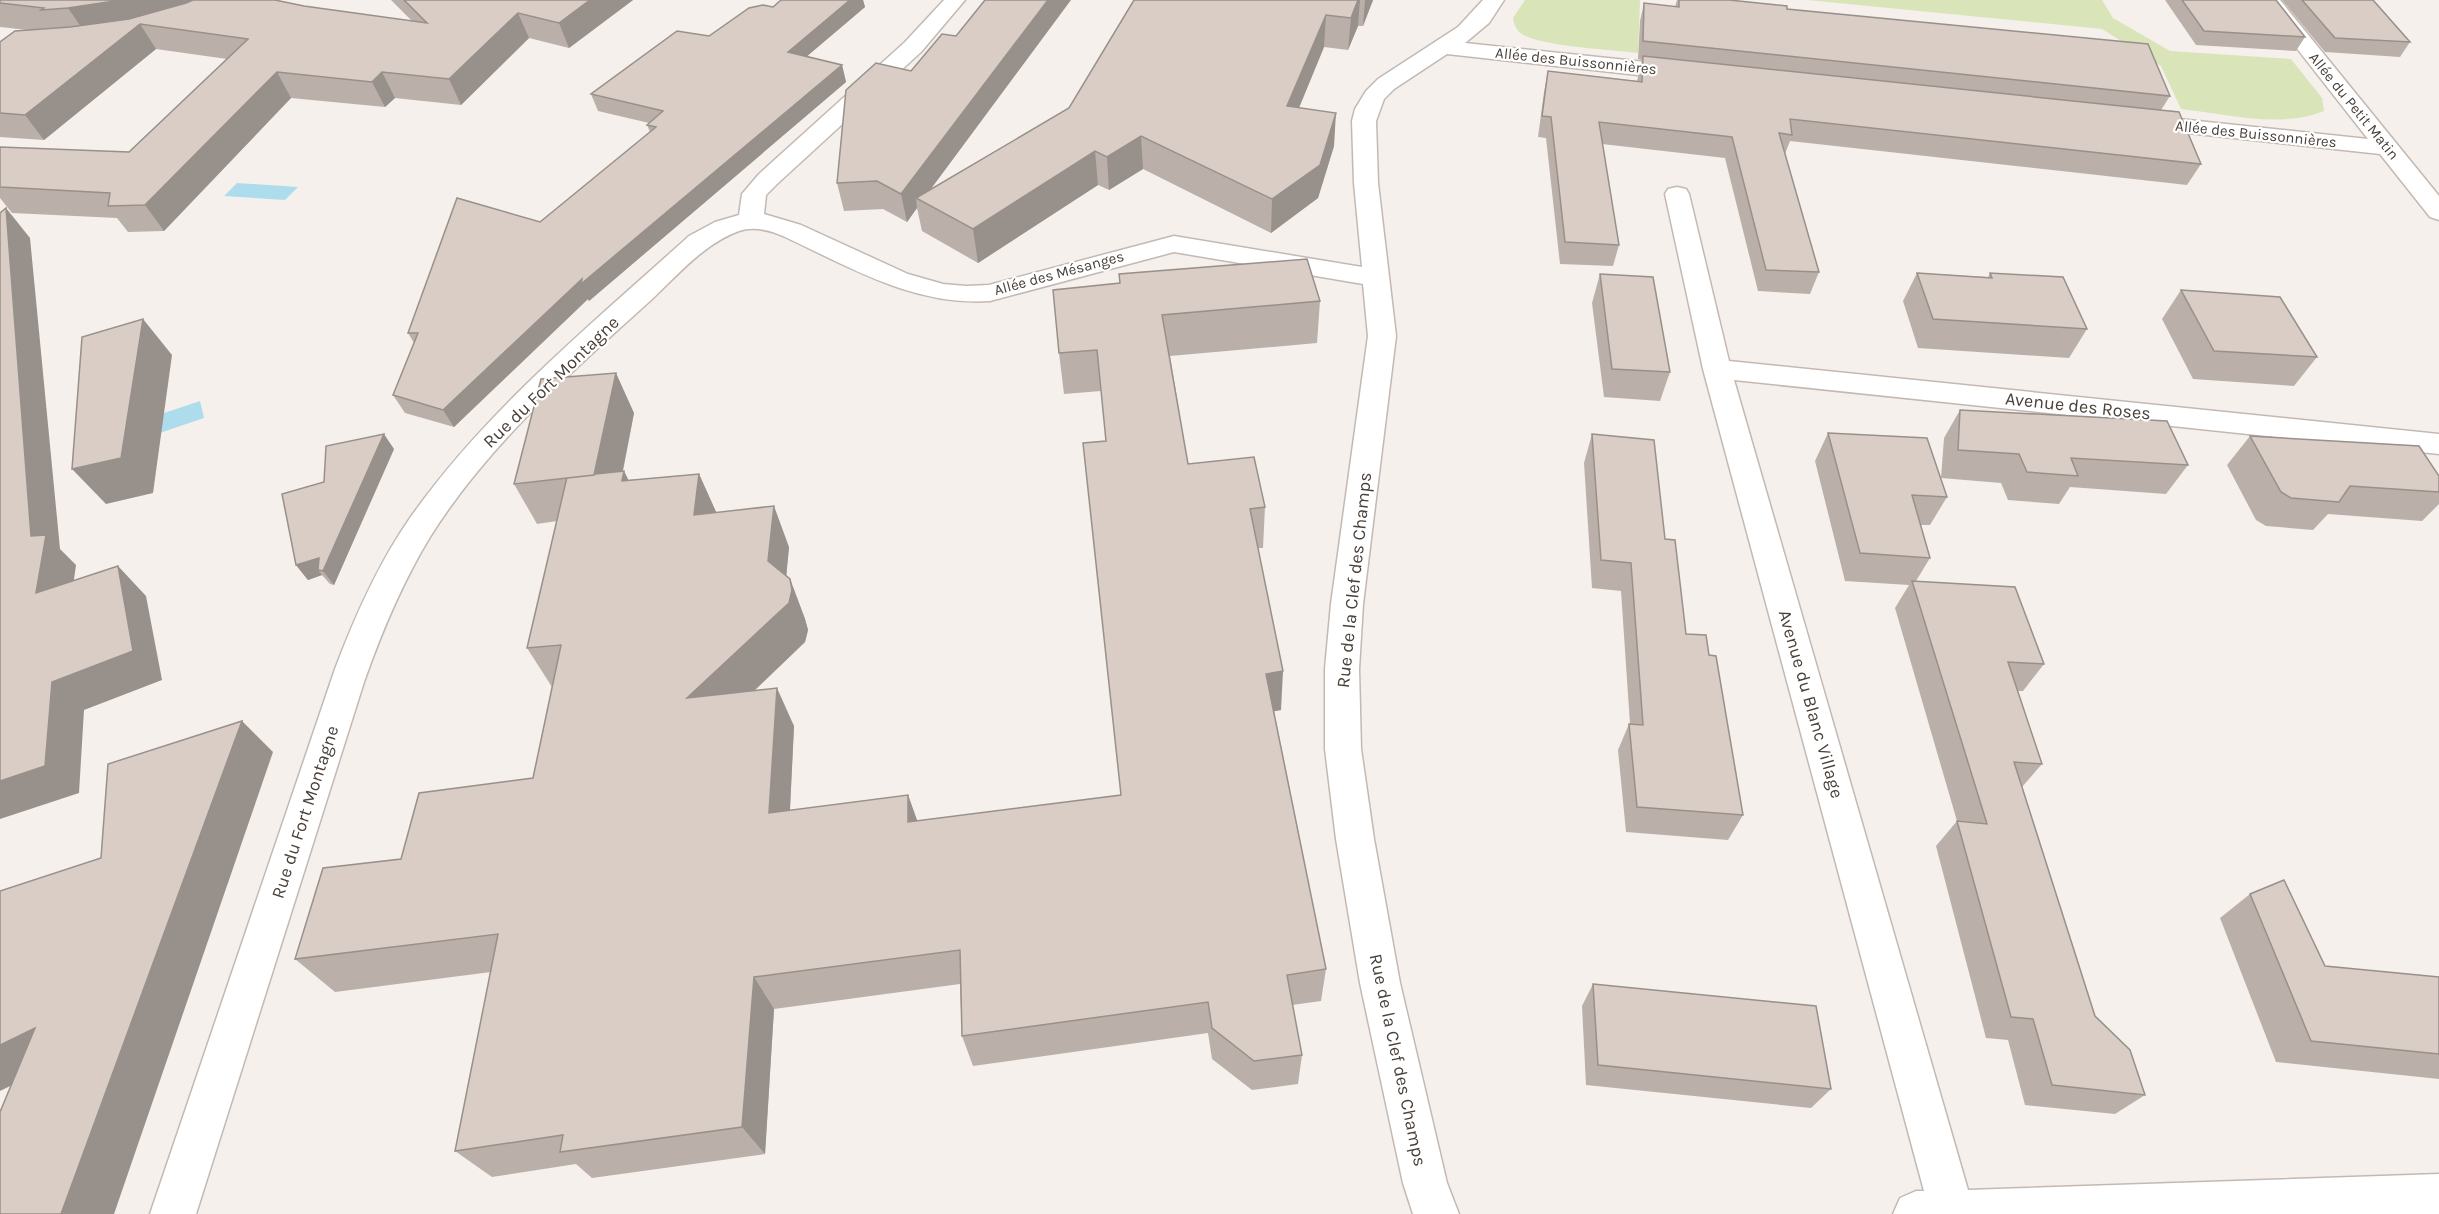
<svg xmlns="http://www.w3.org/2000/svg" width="2439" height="1214" font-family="Karla,sans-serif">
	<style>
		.green { fill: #d9e5b8 }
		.water { fill: #adddec }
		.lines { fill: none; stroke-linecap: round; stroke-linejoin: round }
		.street-casing { stroke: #c3b9b2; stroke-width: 3 }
		.street { fill: #fff; fill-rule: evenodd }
		.wall { fill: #bbb0a9 }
		.shaded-wall { fill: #98908a }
		.building { fill: #d9cdc5; stroke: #98908a; stroke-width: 1.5 }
		.labels { text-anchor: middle; stroke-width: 4.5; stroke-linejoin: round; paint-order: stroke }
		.far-street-label { font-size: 15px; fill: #49403a; stroke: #fff }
		.street-label { font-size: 18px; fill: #49403a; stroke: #fff }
	</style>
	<rect width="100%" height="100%" fill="#f5f0ec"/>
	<g class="green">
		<path d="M 1525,0 L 1640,0 L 1638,53 C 1614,50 1539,46 1522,34 C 1516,30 1514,24 1513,18 Z"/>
		<path d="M 1807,0 L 2102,0 L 2113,18 L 2170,51 L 2291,59 L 2322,98 L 2324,111 C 2280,129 2227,114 2181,109 L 2161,66 L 2102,29 Z"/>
	</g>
	<g class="water">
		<polygon points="237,183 298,187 285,200 224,196"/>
		<polygon points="200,401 204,418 83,459 80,441"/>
	</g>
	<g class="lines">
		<g class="street-casing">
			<g id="street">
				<path d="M 944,0 L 965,0 L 921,52 L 777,184 L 766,195 L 764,214 L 801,225 L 908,274 L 943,284 L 966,286 L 989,285 L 1174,236 L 1362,267 L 1354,183 L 1352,121 L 1355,109 L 1366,91 L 1378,79 L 1458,27 L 1483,0 L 1504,0 L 1489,23 L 1465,43 L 1684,66 L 1692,68 L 1695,73 L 1692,78 L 1684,80 L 1447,54 L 1394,89 L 1384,99 L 1376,121 L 1378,183 L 1396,336 L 1363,604 L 1359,669 L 1361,749 L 1374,839 L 1400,983 L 1447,1183 L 1459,1214 L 1413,1214 L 1403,1183 L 1360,983 L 1336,839 L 1325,749 L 1325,669 L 1331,604 L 1368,336 L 1363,284 L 1174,252 L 990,301 C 913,306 850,267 783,236 C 769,230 754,226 739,231 C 703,244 677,276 650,301 C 571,372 487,446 430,537 C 402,583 382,631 364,682 L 196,1214 L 150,1214 L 335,669 C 355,616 378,564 410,518 C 487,409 591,325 689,236 L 715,222 L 739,215 L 742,194 L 759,174 L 905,42 Z"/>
				<polygon points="2259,0 2280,0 2439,196 2439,220 2430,217 2380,154 2133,127 2129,122 2133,117 2141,115 2368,139"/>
				<polygon points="1677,187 1686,189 1689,194 1729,361 2439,434 2439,454 1734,380 1968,1190 2439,1174 2439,1214 1893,1214 1900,1198 1916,1191 1924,1191 1703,369 1665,194 1668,189"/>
			</g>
		</g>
		<use href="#street" class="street"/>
	</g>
	<g class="wall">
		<polygon points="0,0 304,6 412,21 391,0 633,0 569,48 529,38 461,105 395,98 385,107 291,98 164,231 128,232 117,218 12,213 0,198 0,147 129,152 227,59 156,49 44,140 0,137 0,42 28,30 0,27"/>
		<polygon points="781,0 863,0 865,7 807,56 842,65 846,82 589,301 588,299 454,427 405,413 393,395 414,343 408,333 540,222 650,132 647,125 649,123 598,111 591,94 773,7"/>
		<polygon points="1134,0 1373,0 1363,26 1358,26 1348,50 1324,47 1299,108 1334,146 1318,198 1271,233 1143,169 1109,190 1098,185 978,263 922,231 917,208 907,222 883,209 844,211 837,183 846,90 932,188 1069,108"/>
		<polygon points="1677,0 1729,0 1787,9 2170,96 2161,110 2201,164 2187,185 1790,141 1785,154 1819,272 1810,294 1758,291 1725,158 1602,144 1619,245 1613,266 1560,264 1546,138 1538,137 1544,92 1548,71 1637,81 1642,60 1638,59 1640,21 1644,3 1675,7"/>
		<polygon points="2165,0 2276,0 2305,37 2296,51 2196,45"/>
		<polygon points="2282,0 2373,0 2410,42 2400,57 2325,52"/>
		<polygon points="1917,273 1988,277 1990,273 2087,329 2069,358 1918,348 1903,301"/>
		<polygon points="1119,274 1320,301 1317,343 1170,356 1188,464 1265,507 1263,548 1258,548 1281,710 1274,711 1326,969 1321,1001 1292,1005 1302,1055 1298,1084 1252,1090 1212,1059 1208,1033 973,1066 962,1036 960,984 774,1009 765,1154 592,1178 576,1164 492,1177 455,1151 491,972 335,992 295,959 401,859 533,778 552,687 527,648 557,521 537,524 514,484 634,413 623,471 624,471 628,480 699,474 716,512 789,547 786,576 790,579 805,619 808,630 805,642 755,690 794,726 790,810 908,795 917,821 1121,795 1106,441 1101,391 1064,394 1059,353 1119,283"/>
		<polygon points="1600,274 1670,372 1660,401 1604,397 1592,303"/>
		<polygon points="2181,290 2317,357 2294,386 2193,379 2162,319"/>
		<polygon points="1960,410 2188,465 2166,494 2070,487 2059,504 2008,500 2001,483 1941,478 1944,438"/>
		<polygon points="1828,433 1947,497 1930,525 1920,525 1930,558 1916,581 2044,664 2023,691 2017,691 2042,764 2022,787 2095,1016 2145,1095 2115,1114 2025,1105 2008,1040 1986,1038 1936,846 1957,821 1895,608 1909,585 1845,581 1815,461"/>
		<polygon points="1592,434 1665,539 1686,634 1743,815 1728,840 1626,832 1618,750 1629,724 1630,724 1621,591 1592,588 1584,463"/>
		<polygon points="2250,436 2439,476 2439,504 2422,521 2328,514 2313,530 2266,526 2256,520 2227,465"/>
		<polygon points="394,449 334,585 330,584 322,575 308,580 296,565 324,482"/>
		<polygon points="2250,894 2325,966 2439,977 2439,1079 2276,1062 2220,918"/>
		<polygon points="1593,984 1831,1089 1811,1108 1586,1085 1582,1006"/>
	</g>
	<g class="shaded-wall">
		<polygon points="121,0 211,0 140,24 156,49 44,140 25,115 86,34 68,8"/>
		<polygon points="590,0 633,0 569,48 559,23"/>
		<polygon points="850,0 863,0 865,7 792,69 788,52"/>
		<polygon points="1048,0 1071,0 922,201 916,198 917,208 907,222 901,194"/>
		<polygon points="1358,0 1360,0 1358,26 1348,50 1351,18"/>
		<polygon points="1365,0 1373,0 1363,26"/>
		<polygon points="518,13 529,38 461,105 449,79"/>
		<polygon points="1326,15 1324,47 1286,139 1287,106"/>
		<polygon points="842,65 846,82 589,301 588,299 454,427 443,410 582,279"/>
		<polygon points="277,72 291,98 164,231 145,205"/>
		<polygon points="382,72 395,98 385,107 372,82"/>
		<polygon points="1336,113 1334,146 1318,198 1271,233 1272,199"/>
		<polygon points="1141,136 1143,169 1109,190 1107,157"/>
		<polygon points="1095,151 1098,185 978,263 973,229"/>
		<polygon points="6,208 30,238 60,549 76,565 68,622 36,593 31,536"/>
		<polygon points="143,319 172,355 153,493 106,504 72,469"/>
		<polygon points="616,373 634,413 614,515 594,475"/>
		<polygon points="384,434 394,449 334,585 323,571 318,570 322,575 308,580 296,565"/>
		<polygon points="624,471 644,512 622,481"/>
		<polygon points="699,474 717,514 694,515"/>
		<polygon points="774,506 789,547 784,601 768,561"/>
		<polygon points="118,566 146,596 162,680 84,710 79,793 0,819 0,781 52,682"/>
		<polygon points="790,579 805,619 808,630 805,642 707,736 687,698"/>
		<polygon points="1283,671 1281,710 1265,713 1266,674"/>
		<polygon points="777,688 794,726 788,849 769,813"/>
		<polygon points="242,721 273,752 114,1214 61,1214"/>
		<polygon points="908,795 921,831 908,822"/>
		<polygon points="754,977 774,1009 765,1154 742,1127"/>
		<polygon points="35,1028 79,1052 0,1091 0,1045"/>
	</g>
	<g class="building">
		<polygon points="0,0 121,0 68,8 41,10 44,8 0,3"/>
		<polygon points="193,0 275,0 304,6 427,23 404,0 590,0 559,23 518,13 449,79 382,72 372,82 277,72 145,205 108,206 110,193 0,187 0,147 129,152 248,39 140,24 25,115 0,113 0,42 15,31 70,27 129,19 186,3"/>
		<polygon points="781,0 850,0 788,52 842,65 581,284 582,279 443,410 393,395 418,333 408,333 457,198 540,222 656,127 647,125 663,111 591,94 677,31 709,36 749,8 763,5 773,7"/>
		<polygon points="985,0 1048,0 901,194 877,181 837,183 846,90 876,63 911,71 942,34 956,36"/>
		<polygon points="1134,0 1358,0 1351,18 1326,15 1287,106 1336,113 1320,165 1272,199 1141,136 1107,157 1095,151 973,229 916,198 1069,108"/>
		<polygon points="1679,0 1729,0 1787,6 1787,9 2148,44 2170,96 1643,41 1644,3 1679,7"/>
		<polygon points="2182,0 2276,0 2305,37 2204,31"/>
		<polygon points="2302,0 2373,0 2410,42 2335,38"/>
		<polygon points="1643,56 2179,112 2201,164 1790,119 1792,135 1779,133 1819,272 1766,270 1732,137 1599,122 1619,245 1565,242 1551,117 1542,116 1548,71 1642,82"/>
		<polygon points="6,208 31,536 46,535 36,593 118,566 133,651 52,682 45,766 0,781 0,213"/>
		<polygon points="1307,259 1320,301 1162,315 1188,464 1254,457 1265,507 1250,509 1283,671 1266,674 1326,969 1287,975 1302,1055 1254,1061 1212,1028 1208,1002 962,1036 960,950 754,977 742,1127 560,1152 563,1135 455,1151 498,934 295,959 323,868 401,859 419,793 533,778 561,645 527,648 567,477 624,471 622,481 699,474 694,515 774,506 768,561 790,579 792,590 789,603 687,698 777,688 769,813 908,795 908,822 1121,795 1083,443 1106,441 1097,350 1059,353 1053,290 1120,283 1119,274"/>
		<polygon points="1917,273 1992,278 1990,273 2063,277 2087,329 1933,319"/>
		<polygon points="1600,274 1653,277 1670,372 1612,369"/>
		<polygon points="2181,290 2280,297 2317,357 2214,351"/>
		<polygon points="143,319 121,458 72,469 82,337"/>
		<polygon points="616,373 594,475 514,484 541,379"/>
		<polygon points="1960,410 2167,421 2188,465 2071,458 2078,476 2027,472 2019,454 1958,450"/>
		<polygon points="1828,433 1927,438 1947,497 1912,495 1930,558 1860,553"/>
		<polygon points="384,434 323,571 318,570 319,558 296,565 282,494 324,482 326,446"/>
		<polygon points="1592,434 1654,440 1665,539 1675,540 1686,634 1706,635 1709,655 1716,656 1743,815 1637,807 1629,724 1643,725 1631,563 1601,560"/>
		<polygon points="2250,436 2419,446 2439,476 2439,492 2350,486 2339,502 2291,498 2281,492"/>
		<polygon points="1912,581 2015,587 2044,664 2008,662 2042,764 2014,762 2095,1016 2130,1050 2145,1095 2052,1085 2033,1019 2011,1017 1957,821 1987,824"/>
		<polygon points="242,721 61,1214 0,1214 0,1112 35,1028 0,1045 0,891 101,858 108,764"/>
		<polygon points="2284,880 2325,966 2439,977 2439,1054 2311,1041 2250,894"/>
		<polygon points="1593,984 1816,1006 1831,1089 1598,1065"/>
	</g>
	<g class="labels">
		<g class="far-street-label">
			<text transform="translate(1576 61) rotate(6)" y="5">Allée des Buissonnières</text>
			<text transform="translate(2354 106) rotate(51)" y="5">Allée du Petit Matin</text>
			<text transform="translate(2256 134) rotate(6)" y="5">Allée des Buissonnières</text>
			<text transform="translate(1059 273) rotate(-15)" y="5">Allée des Mésanges</text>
		</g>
		<g class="street-label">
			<text transform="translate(551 382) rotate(-44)" y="6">Rue du Fort Montagne</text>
			<text transform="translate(2078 406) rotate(6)" y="6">Avenue des Roses</text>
			<text transform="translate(1354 580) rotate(-84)" y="6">Rue de la Clef des Champs</text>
			<text transform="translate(1811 704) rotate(74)" y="6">Avenue du Blanc Village</text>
			<text transform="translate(305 812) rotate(-72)" y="6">Rue du Fort Montagne</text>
			<text transform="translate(1398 1060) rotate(78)" y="6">Rue de la Clef des Champs</text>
		</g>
	</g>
</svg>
